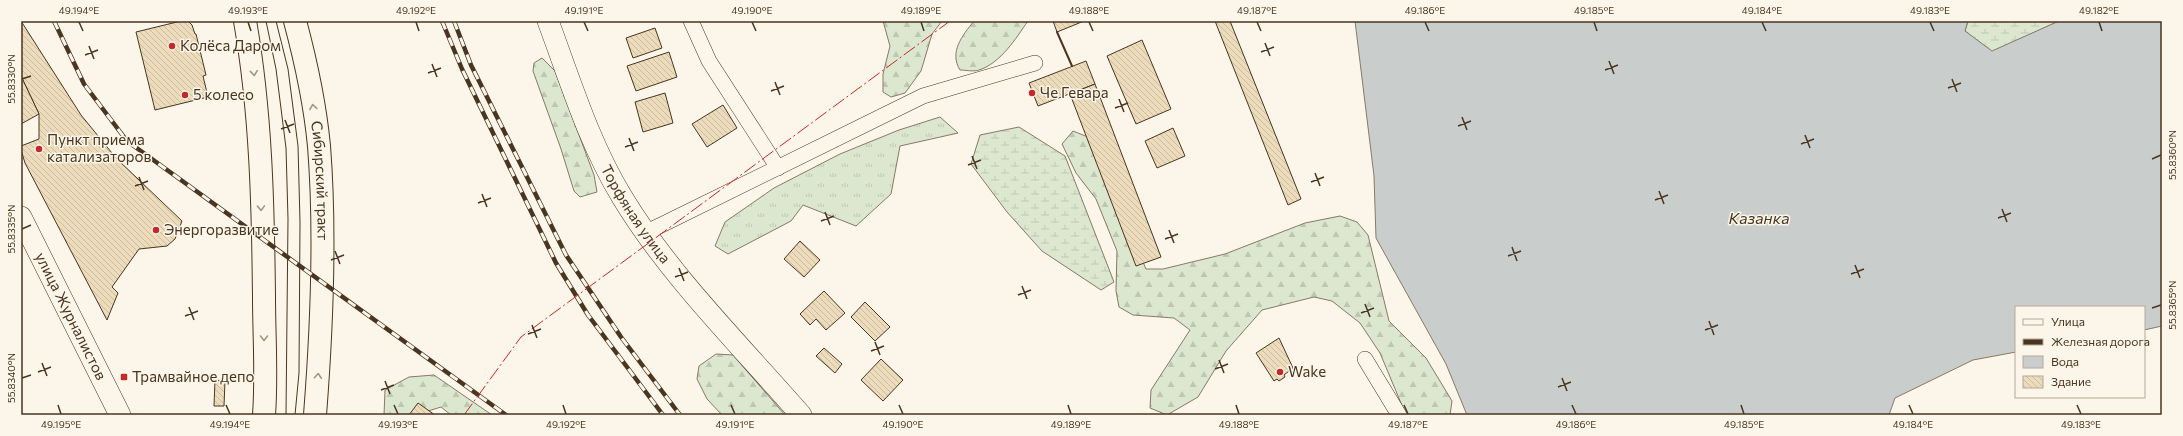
<svg xmlns="http://www.w3.org/2000/svg" width="2183" height="436" font-family="Commissioner,sans-serif">
	<style>
		.grass { fill: url(#grass-tufts); stroke: #887966 }
		.forest { fill: url(#forest-firs); stroke: #887966 }
		.wetland { fill: url(#wetland-marsh); stroke: #887966 }
		.water { fill: #c9cecd; stroke: #887966 }
		.building { fill: url(#building-back-hatch); stroke: #4a3520 }
		.lines { fill: none; stroke-linecap: round; stroke-linejoin: round }
		.street-casing { stroke: #4a3520; stroke-width: 16 }
		.secondary-casing { stroke: #4a3520; stroke-width: 22 }
		.primary-casing { stroke: #4a3520; stroke-width: 24 }
		.street { stroke: #fbf6e9; stroke-width: 15 }
		.secondary { stroke: #fbf6e9; stroke-width: 21 }
		.primary { stroke: #fbf6e9; stroke-width: 22 }
		.tram { stroke: #4a3520; stroke-width: 1 }
		.rail-casing { stroke: #4a3520; stroke-width: 4.5 }
		.rail { stroke: #fbf6e9; stroke-width: 3; stroke-dasharray: 9; stroke-linecap: butt }
		.wall { stroke: #4a3520; stroke-width: 2 }
		.power { stroke: #c62828; stroke-width: 1; stroke-dasharray: 14 3 2 3; stroke-linecap: butt }
		.oneway { stroke: #a29684 }
		.ticks { fill: none; stroke: #4a3520; stroke-width: 1.5 }
		.poi-dot { fill: #c62828; stroke: #fbf6e9; stroke-width: 1.5 }
		.labels { text-anchor: middle; stroke-width: 3; stroke-linejoin: round; paint-order: stroke }
		.poi-label { font-size: 15px; fill: #4a3520; stroke: #fbf6e9; text-anchor: start }
		.street-label { font-size: 15px; fill: #4a3520; stroke: #fbf6e9 }
		.water-label { font-size: 16px; font-style: italic; fill: #4a3520; stroke: #fbf6e9 }
		.neatline { fill: none; stroke: #4a3520; stroke-width: 1.5 }
		.ticks-label { font-size: 10px; text-anchor: middle; fill: #4a3520 }
	</style>
	<defs>
		<pattern id="grass-tufts" width="24" height="20" patternUnits="userSpaceOnUse"><rect width="24" height="20" fill="#dce7d0"/><path d="M3 7l-1-3M5 7V3M7 7l1-3M15 17l-1-3M17 17v-4M19 17l1-3" fill="none" stroke="#bec7b2"/></pattern>
		<pattern id="forest-firs" width="22" height="20" patternUnits="userSpaceOnUse"><rect width="22" height="20" fill="#dce7d0"/><path d="M5 1l3.5 6h-7zM16 11l3.5 6h-7z" fill="#bec7b2"/></pattern>
		<pattern id="wetland-marsh" width="20" height="14" patternUnits="userSpaceOnUse"><rect width="20" height="14" fill="#dce7d0"/><path d="M1 5h8M5 5V1M11 12h8M15 12V8" fill="none" stroke="#bec7b2"/></pattern>
		<pattern id="building-back-hatch" width="6" height="6" patternUnits="userSpaceOnUse"><rect width="6" height="6" fill="#ecdcbc"/><path d="M-1 5l2 2M0 0l6 6M5-1l2 2" fill="none" stroke="#ccbda1"/></pattern>
	</defs>
	<rect width="100%" height="100%" fill="#fbf6e9"/>
	<polygon class="grass" points="940,117 958,133 900,146 891,194 856,226 803,205 791,221 728,254 715,246 725,222 774,188 840,154 899,130"/>
	<g class="forest">
		<polygon points="883,21 942,21 932,34 921,71 905,93 891,97 883,92 883,74 890,46"/>
		<path d="M 974,21 L 1028,21 C 1016,38 1001,63 979,70 C 973,72 966,70 960,70 C 949,52 962,36 974,21 Z"/>
		<polygon points="542,58 555,71 594,175 597,192 580,197 574,191 561,149 533,71 534,63"/>
		<polygon points="1073,131 1088,137 1146,269 1163,269 1225,254 1305,223 1340,216 1357,222 1368,235 1389,321 1426,358 1452,401 1450,415 1406,415 1380,353 1360,323 1332,301 1314,297 1262,310 1226,351 1198,397 1167,415 1150,408 1151,390 1190,330 1174,318 1133,315 1119,307 1116,291 1117,251 1096,199 1076,173 1062,144"/>
		<polygon points="716,354 733,355 785,415 722,415 707,399 697,379 699,366"/>
		<polygon points="434,375 492,415 451,415 441,407 425,412 423,415 384,415 385,390 409,377"/>
	</g>
	<g class="wetland">
		<polygon points="1968,21 2059,21 1992,52 1965,31"/>
		<polygon points="1019,127 1065,156 1114,282 1101,290 1042,251 1007,212 971,164 980,135"/>
	</g>
	<polygon class="water" points="1355,21 1968,21 1965,31 1992,51 2059,21 2162,21 2162,326 2144,330 2144,307 2016,307 2016,352 1973,360 1895,398 1889,415 1467,415 1446,364 1376,238 1374,176"/>
	<g class="building">
		<polygon points="21,21 81,115 116,158 182,221 175,239 167,246 139,249 112,287 118,293 107,320 25,163 21,150 21,146 39,139 39,114 21,76"/>
		<polygon points="181,21 188,21 192,25 195,34 196,34 206,75 203,76 208,97 155,110 136,32"/>
		<polygon points="1053,21 1084,21 1057,32"/>
		<polygon points="1215,21 1230,21 1301,199 1288,205"/>
		<polygon points="655,28 662,48 633,58 626,38"/>
		<polygon points="1142,40 1171,109 1136,124 1107,56"/>
		<polygon points="669,52 677,77 636,91 627,66"/>
		<polygon points="1086,61 1095,84 1038,106 1029,83"/>
		<polygon points="21,76 39,114 21,124"/>
		<polygon points="1095,84 1161,257 1136,266 1070,94"/>
		<polygon points="665,93 673,123 643,132 635,102"/>
		<polygon points="723,105 737,128 707,147 692,124"/>
		<polygon points="1173,128 1185,156 1157,168 1145,141"/>
		<polygon points="800,241 820,260 804,277 784,259"/>
		<polygon points="824,291 845,313 826,330 816,319 810,325 800,314"/>
		<polygon points="865,302 890,327 875,341 851,317"/>
		<polygon points="1279,338 1293,368 1284,375 1285,377 1279,381 1277,379 1274,381 1256,353"/>
		<polygon points="824,348 842,364 835,373 816,356"/>
		<polygon points="881,359 903,380 883,401 861,380"/>
		<polygon points="215,380 225,381 224,406 214,406"/>
		<polygon points="418,403 435,415 409,415"/>
	</g>
	<g class="lines">
		<g class="street-casing">
			<g id="street">
				<polyline points="691,21 709,61 778,168"/>
				<polyline points="645,233 923,96 1035,63"/>
				<polyline points="1365,359 1399,415"/>
			</g>
		</g>
		<g class="secondary-casing">
			<g id="secondary">
				<path id="s1" d="M 548,21 C 570,80 589,143 622,197 C 669,275 741,346 801,415"/>
				<path id="s2" d="M 21,217 L 120,415"/>
			</g>
		</g>
		<g class="primary-casing">
			<g id="primary">
				<path d="M 245,21 C 261,112 263,204 264,296 C 264,336 267,376 264,415"/>
				<path id="s3" d="M 295,21 C 306,62 315,104 319,146 C 326,235 322,326 315,415"/>
			</g>
		</g>
		<use href="#street" class="street"/>
		<use href="#secondary" class="secondary"/>
		<use href="#primary" class="primary"/>
		<g class="tram">
			<polyline points="266,21 276,69 286,148 288,219 286,415"/>
			<polyline points="276,21 288,69 298,146 300,222 299,373 295,415"/>
		</g>
		<g class="rail-casing">
			<g id="rail">
				<polyline points="54,21 84,84 127,141 506,415"/>
				<polyline points="442,21 462,69 556,263 588,315 663,415"/>
				<polyline points="454,21 471,65 566,255 621,337 680,415"/>
			</g>
		</g>
		<use href="#rail" class="rail"/>
		<polyline class="wall" points="1057,32 1072,66"/>
		<polyline class="power" points="464,415 521,337 950,21"/>
	</g>
	<defs><path id="oneway-chevron" d="M-2-3.5L2.5 0L-2 3.5" fill="none" stroke-width="1.6" stroke-linecap="round" stroke-linejoin="round"/></defs>
	<g class="oneway">
		<use href="#oneway-chevron" transform="translate(254 73) rotate(84)"/>
		<use href="#oneway-chevron" transform="translate(313 107) rotate(-99)"/>
		<use href="#oneway-chevron" transform="translate(261 208) rotate(88)"/>
		<use href="#oneway-chevron" transform="translate(264 338) rotate(90)"/>
		<use href="#oneway-chevron" transform="translate(318 376) rotate(-86)"/>
	</g>
	<path class="ticks" d="M 79,22 L 83,31M 248,22 L 251,31M 416,22 L 419,31M 584,22 L 588,31M 752,22 L 756,31M 921,22 L 924,31M 1089,22 L 1093,31M 1257,22 L 1261,31M 1425,22 L 1429,31M 1594,22 L 1597,31M 1762,22 L 1766,31M 1930,22 L 1934,31M 2099,22 L 2102,31M 1265,43 L 1270,56M 89,46 L 94,59M 1261,52 L 1274,47M 85,55 L 98,50M 1609,61 L 1614,74M 432,64 L 437,77M 1605,70 L 1618,65M 428,73 L 441,68M 22,79 L 31,76M 1952,79 L 1957,92M 775,82 L 780,95M 1948,88 L 1961,83M 771,91 L 784,86M 1119,99 L 1124,112M 1115,108 L 1128,103M 1462,117 L 1467,130M 285,120 L 290,133M 1458,126 L 1471,121M 281,129 L 294,124M 1805,135 L 1810,148M 629,138 L 634,151M 1801,144 L 1814,139M 625,147 L 638,142M 972,156 L 977,169M 2152,159 L 2161,155M 968,165 L 981,160M 1315,173 L 1320,186M 139,177 L 144,190M 1311,182 L 1324,177M 135,186 L 148,181M 1659,191 L 1664,204M 482,194 L 487,207M 1655,200 L 1668,195M 478,203 L 491,198M 2002,209 L 2007,222M 825,212 L 830,225M 1998,218 L 2011,213M 821,221 L 834,216M 22,229 L 31,225M 1169,230 L 1174,243M 1165,239 L 1178,234M 1512,247 L 1517,261M 335,251 L 340,264M 1508,256 L 1521,251M 331,260 L 344,255M 1855,265 L 1860,278M 679,268 L 684,281M 1851,274 L 1864,269M 675,277 L 688,272M 1022,286 L 1027,299M 1018,295 L 1031,290M 1365,304 L 1370,317M 189,307 L 194,320M 2152,308 L 2161,305M 1361,313 L 1374,308M 185,316 L 198,311M 1709,321 L 1714,335M 532,325 L 537,338M 1705,330 L 1718,325M 528,334 L 541,329M 875,342 L 880,355M 871,351 L 884,346M 1219,360 L 1224,373M 42,363 L 47,376M 1215,369 L 1228,364M 38,372 L 51,367M 22,378 L 31,375M 1562,378 L 1567,391M 385,381 L 390,394M 1558,387 L 1571,382M 381,390 L 394,385M 58,405 L 61,414M 226,405 L 230,414M 394,405 L 398,414M 563,405 L 566,414M 731,405 L 735,414M 899,405 L 903,414M 1068,405 L 1071,414M 1236,405 L 1239,414M 1404,405 L 1408,414M 1572,405 L 1576,414M 1741,405 L 1744,414M 1909,405 L 1913,414M 2077,405 L 2081,414"/>
	<g class="poi-dot">
		<circle cx="172" cy="46" r="4"/>
		<circle cx="1032" cy="93" r="4"/>
		<circle cx="185" cy="95" r="4"/>
		<circle cx="39" cy="149" r="4"/>
		<circle cx="156" cy="230" r="4"/>
		<circle cx="1280" cy="372" r="4"/>
		<rect x="120" y="373" width="8" height="8" rx="2"/>
	</g>
	<g class="labels">
		<g class="poi-label">
			<text x="180" y="51">Колёса Даром</text>
			<text x="1040" y="98">Че Гевара</text>
			<text x="193" y="100">5 колесо</text>
			<text x="47" y="145">Пункт приема<tspan x="47" dy="17">катализаторов</tspan></text>
			<text x="164" y="235">Энергоразвитие</text>
			<text x="1288" y="377">Wake</text>
			<text x="132" y="382">Трамвайное депо</text>
		</g>
		<g class="street-label">
			<text dy="5" stroke="none"><textPath href="#s3" startOffset="162">Сибирский тракт</textPath></text>
			<text dy="5" stroke="none"><textPath href="#s1" startOffset="213">Торфяная улица</textPath></text>
			<text dy="5" stroke="none"><textPath href="#s2" startOffset="111">улица Журналистов</textPath></text>
		</g>
		<g class="water-label">
			<text x="1759" y="224">Казанка</text>
		</g>
	</g>
	<rect width="2183" height="436" fill="none" stroke="#fbf6e9" stroke-width="44"/>
	<rect x="2015" y="306" width="130" height="92" fill="#fbf6e9" stroke="#b4a999"/>
	<rect x="2023" y="319" width="20" height="6" fill="#fbf6e9" stroke="#b4a999"/>
	<text x="2051" y="326" font-size="12" fill="#4a3520">Улица</text>
	<rect x="2023" y="339" width="20" height="6" fill="#4a3520" stroke="#b4a999"/>
	<text x="2051" y="346" font-size="12" fill="#4a3520">Железная дорога</text>
	<rect x="2023" y="356" width="20" height="12" fill="#c9cecd" stroke="#b4a999"/>
	<text x="2051" y="366" font-size="12" fill="#4a3520">Вода</text>
	<rect x="2023" y="376" width="20" height="12" fill="url(#building-back-hatch)" stroke="#b4a999"/>
	<text x="2051" y="386" font-size="12" fill="#4a3520">Здание</text>
	<rect x="22" y="22" width="2139" height="392" class="neatline"/>
	<g class="ticks-label">
		<text x="79" y="14">49.194°E</text>
		<text x="248" y="14">49.193°E</text>
		<text x="416" y="14">49.192°E</text>
		<text x="584" y="14">49.191°E</text>
		<text x="752" y="14">49.190°E</text>
		<text x="921" y="14">49.189°E</text>
		<text x="1089" y="14">49.188°E</text>
		<text x="1257" y="14">49.187°E</text>
		<text x="1425" y="14">49.186°E</text>
		<text x="1594" y="14">49.185°E</text>
		<text x="1762" y="14">49.184°E</text>
		<text x="1930" y="14">49.183°E</text>
		<text x="2099" y="14">49.182°E</text>
		<text transform="translate(11 79) rotate(-90)" y="4">55.8330°N</text>
		<text transform="translate(2172 155) rotate(-90)" y="4">55.8360°N</text>
		<text transform="translate(11 229) rotate(-90)" y="4">55.8335°N</text>
		<text transform="translate(2172 305) rotate(-90)" y="4">55.8365°N</text>
		<text transform="translate(11 378) rotate(-90)" y="4">55.8340°N</text>
		<text x="61" y="428">49.195°E</text>
		<text x="230" y="428">49.194°E</text>
		<text x="398" y="428">49.193°E</text>
		<text x="566" y="428">49.192°E</text>
		<text x="735" y="428">49.191°E</text>
		<text x="903" y="428">49.190°E</text>
		<text x="1071" y="428">49.189°E</text>
		<text x="1239" y="428">49.188°E</text>
		<text x="1408" y="428">49.187°E</text>
		<text x="1576" y="428">49.186°E</text>
		<text x="1744" y="428">49.185°E</text>
		<text x="1913" y="428">49.184°E</text>
		<text x="2081" y="428">49.183°E</text>
	</g>
</svg>
